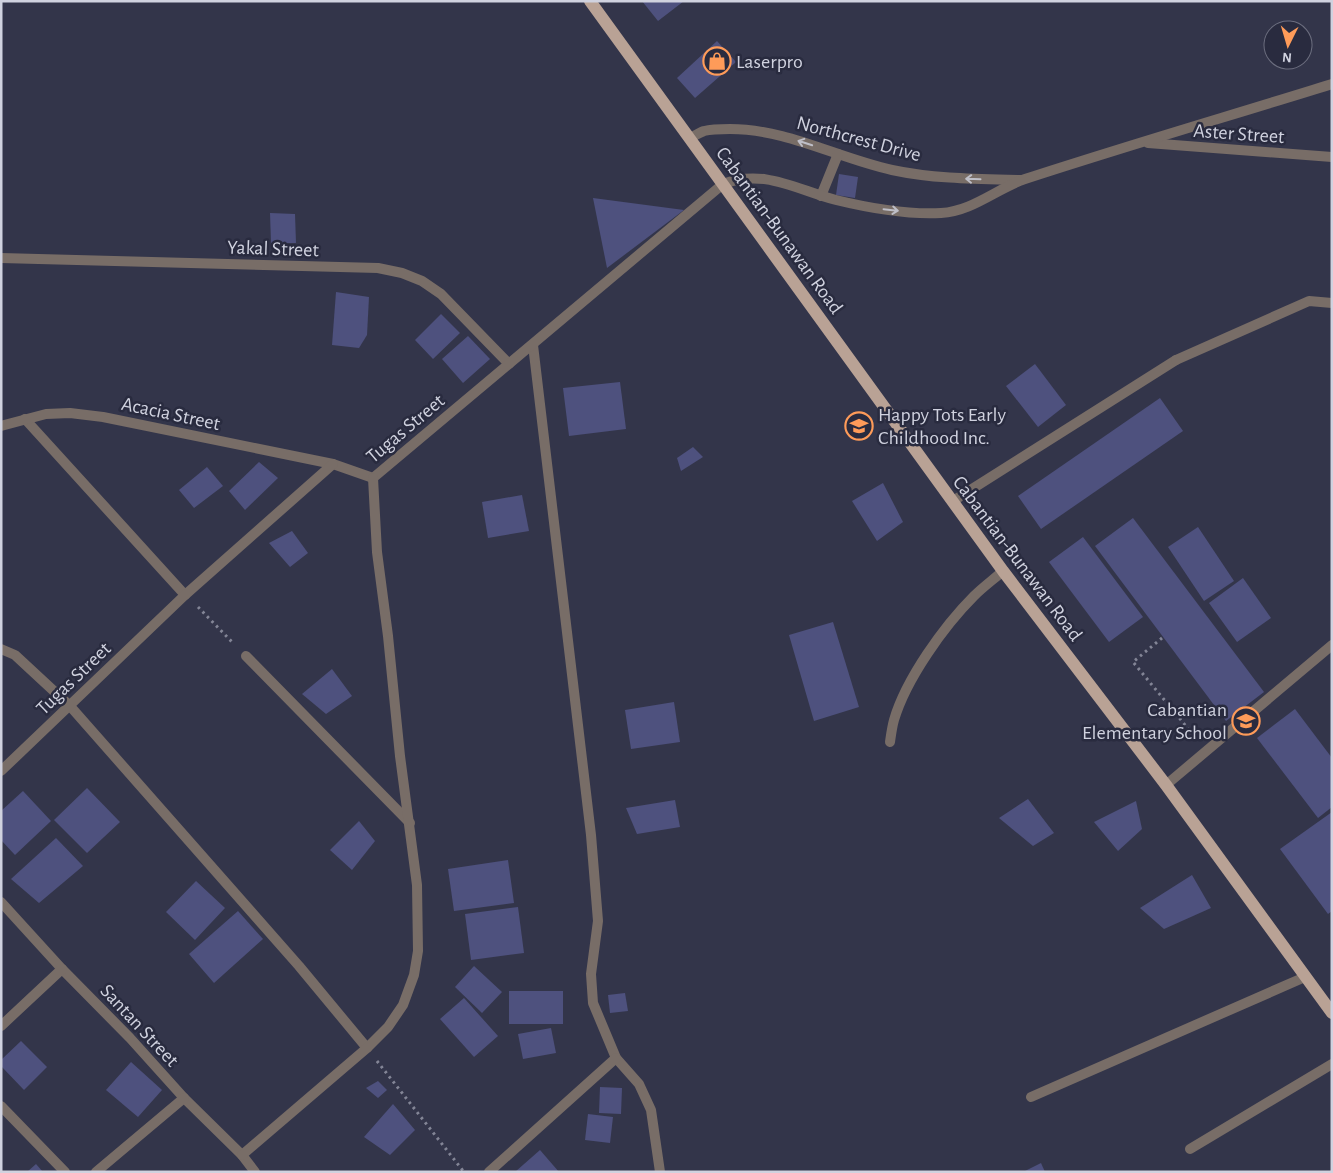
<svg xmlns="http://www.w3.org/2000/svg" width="1333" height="1173" font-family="'Alegreya Sans',sans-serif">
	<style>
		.building { fill: #4e517e }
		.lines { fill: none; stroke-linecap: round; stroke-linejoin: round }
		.path { stroke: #838596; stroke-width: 3; stroke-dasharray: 2.5 4; stroke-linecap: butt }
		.service { stroke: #786d67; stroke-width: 10 }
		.minor { stroke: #786d67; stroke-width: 10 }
		.primary { stroke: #b9a295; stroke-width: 12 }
		.oneway { stroke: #bebec7 }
		.labels { text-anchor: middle; stroke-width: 5; stroke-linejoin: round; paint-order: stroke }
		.poi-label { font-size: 20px; fill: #d0d2df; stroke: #292b3f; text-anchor: start }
		.street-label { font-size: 20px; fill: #d0d2df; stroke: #292b3f }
	</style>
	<rect width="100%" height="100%" fill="#33354a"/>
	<g class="building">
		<polygon points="642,1 684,1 658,21"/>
		<polygon points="717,41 736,62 695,98 677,78"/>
		<polygon points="839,174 858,177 855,198 836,195"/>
		<polygon points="593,198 684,210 607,268"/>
		<polygon points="270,213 295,214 296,243 271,243"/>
		<polygon points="336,292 369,297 367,335 359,348 332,345"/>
		<polygon points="441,314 460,333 433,359 415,340"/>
		<polygon points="468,336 490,359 463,383 442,359"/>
		<polygon points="1035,364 1066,405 1038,427 1006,386"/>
		<polygon points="620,382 626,429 569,436 563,388"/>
		<polygon points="1160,398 1183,431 1041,529 1018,496"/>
		<polygon points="693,447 703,457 681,471 677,458"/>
		<polygon points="259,462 278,478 245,510 229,491"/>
		<polygon points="207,467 223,486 194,508 179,490"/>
		<polygon points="883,483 903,522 877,541 852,501"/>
		<polygon points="522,495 529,531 488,538 482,502"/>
		<polygon points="1133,518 1264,692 1226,721 1095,546"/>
		<polygon points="1198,527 1234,581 1204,601 1168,547"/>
		<polygon points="292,531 308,553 290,567 269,543"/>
		<polygon points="1083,537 1143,617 1109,642 1049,562"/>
		<polygon points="1243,578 1271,618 1237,642 1209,603"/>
		<polygon points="833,622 859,707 814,721 789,635"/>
		<polygon points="332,669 352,696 326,714 302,694"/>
		<polygon points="674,702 680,742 631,749 625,710"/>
		<polygon points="1295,709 1332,758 1332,807 1318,818 1257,738"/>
		<polygon points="87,788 120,822 87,853 54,820"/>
		<polygon points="23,791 51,821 15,855 1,840 1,811"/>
		<polygon points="1028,799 1054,833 1033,846 999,818"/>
		<polygon points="675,800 680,827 637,834 626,808"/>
		<polygon points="1136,801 1142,829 1118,851 1094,822"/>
		<polygon points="1332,812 1332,911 1328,914 1280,849"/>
		<polygon points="359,821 375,841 352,870 330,850"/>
		<polygon points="56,838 83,866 39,903 11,879"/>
		<polygon points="508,860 514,903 454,911 448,869"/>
		<polygon points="1192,875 1211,908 1164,929 1140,908"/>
		<polygon points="196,881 225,908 195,940 166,912"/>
		<polygon points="518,907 524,953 471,960 465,914"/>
		<polygon points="238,911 263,939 214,983 189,954"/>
		<polygon points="474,966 502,992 482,1013 455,987"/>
		<rect x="509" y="991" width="54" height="33"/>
		<polygon points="625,993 628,1011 610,1013 608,995"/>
		<polygon points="464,998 498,1036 474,1057 440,1019"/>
		<polygon points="551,1028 556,1053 523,1059 518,1034"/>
		<polygon points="21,1041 47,1067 24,1090 1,1066 1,1060"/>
		<polygon points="131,1062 162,1090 138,1117 106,1090"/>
		<polygon points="378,1081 387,1090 378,1098 366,1088"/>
		<polygon points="600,1087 622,1088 621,1114 599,1113"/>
		<polygon points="393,1104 415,1130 390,1155 364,1137"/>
		<polygon points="588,1114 613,1117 610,1143 585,1140"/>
		<polygon points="540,1150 559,1172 515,1172"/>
		<polygon points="1041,1163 1045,1172 1023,1172"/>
		<polygon points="36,1164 43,1172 27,1172"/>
	</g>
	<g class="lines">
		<g class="path">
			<polyline points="198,607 234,644"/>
			<polyline points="1162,638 1133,662 1195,737"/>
			<polyline points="377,1061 464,1172"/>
		</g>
		<g class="service">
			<polyline points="953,501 1176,360"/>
			<path d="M 890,742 C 891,735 892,727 894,720 C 906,679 944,626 974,596 C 983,587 994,579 1003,571"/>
			<polyline points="1166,785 1332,645"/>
		</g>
		<g class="minor">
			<path d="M 690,138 C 694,136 699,133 704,131 C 712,129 722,129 730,129 C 787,129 837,158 892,170 C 934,179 978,179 1021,180"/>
			<polyline points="1148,143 1332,157"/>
			<polyline points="821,196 838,154"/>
			<polyline points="1,258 378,268 402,273 422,281 441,294 509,364"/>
			<polyline points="533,345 591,835 598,921 591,974 593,1003 616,1058 639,1084 651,1110 660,1172"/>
			<polyline points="1176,360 1309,301 1332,303"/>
			<polyline points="25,419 185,595"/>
			<polyline points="1,426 46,414 70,413 103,417 333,464 373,478"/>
			<path d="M 373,478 L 723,184 C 764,168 797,190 836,200 C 869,208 906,215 941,213 C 973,211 996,189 1025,179 C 1126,146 1229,116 1332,84"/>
			<polyline points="1,649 15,655 70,706 299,966 367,1048"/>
			<polyline points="246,656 410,823"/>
			<polyline points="1,771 185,595 333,464"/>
			<polyline points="1,902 62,969 130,1038 184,1098 242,1155 255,1172"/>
			<polyline points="1,1026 62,969"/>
			<polyline points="1031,1097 1305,977"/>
			<polyline points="1,1106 65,1172"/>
			<polyline points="1190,1149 1332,1064"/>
			<polyline points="242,1155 367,1048 388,1027 403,1005 414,975 418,951 417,885 400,756 388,636 377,552 373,478"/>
			<polyline points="96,1172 184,1098"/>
			<polyline points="489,1172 616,1058"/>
		</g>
		<polyline class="primary" points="590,1 1003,571 1166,785 1332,1013"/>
	</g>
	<defs><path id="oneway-shaft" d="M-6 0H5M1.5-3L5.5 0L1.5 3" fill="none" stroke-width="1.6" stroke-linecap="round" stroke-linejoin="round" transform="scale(1.25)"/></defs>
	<g class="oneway">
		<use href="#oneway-shaft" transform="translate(805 143) rotate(-162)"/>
		<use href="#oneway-shaft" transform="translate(973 179) rotate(-178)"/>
		<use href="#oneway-shaft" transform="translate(891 210) rotate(6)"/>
	</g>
	<defs>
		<g id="shop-ring" transform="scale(1.4375)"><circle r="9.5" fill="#292b3f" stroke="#fe9b59" stroke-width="1.5"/><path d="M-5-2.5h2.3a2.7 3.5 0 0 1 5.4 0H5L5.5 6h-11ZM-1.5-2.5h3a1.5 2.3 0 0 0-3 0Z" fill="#fe9b59"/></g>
		<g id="school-ring" transform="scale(1.4375)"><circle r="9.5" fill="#292b3f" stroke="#fe9b59" stroke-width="1.5"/><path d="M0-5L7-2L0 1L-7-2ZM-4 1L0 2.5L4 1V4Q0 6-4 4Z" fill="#fe9b59"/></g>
	</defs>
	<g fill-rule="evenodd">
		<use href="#shop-ring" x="717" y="61"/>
		<use href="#school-ring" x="859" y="426"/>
		<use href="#school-ring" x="1246" y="721"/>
	</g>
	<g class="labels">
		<g class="poi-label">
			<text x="736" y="68">Laserpro</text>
			<text x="878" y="421">Happy Tots Early<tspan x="878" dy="23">Childhood Inc.</tspan></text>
			<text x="1227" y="716" text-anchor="end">Cabantian<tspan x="1227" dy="23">Elementary School</tspan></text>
		</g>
		<g class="street-label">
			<text transform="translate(1239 133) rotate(4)" y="7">Aster Street</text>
			<text transform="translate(859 138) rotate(15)" y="7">Northcrest Drive</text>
			<text transform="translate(780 230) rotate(54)" y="7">Cabantian-Bunawan Road</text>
			<text transform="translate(273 248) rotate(2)" y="7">Yakal Street</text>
			<text transform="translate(171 413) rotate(12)" y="7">Acacia Street</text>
			<text transform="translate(405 428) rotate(-40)" y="7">Tugas Street</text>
			<text transform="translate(1018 558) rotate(53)" y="7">Cabantian-Bunawan Road</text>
			<text transform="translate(73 678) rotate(-44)" y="7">Tugas Street</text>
			<text transform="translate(140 1025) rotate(47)" y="7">Santan Street</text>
		</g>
	</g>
	<rect width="1333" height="1173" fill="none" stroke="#d0d2df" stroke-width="5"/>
	<g transform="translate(1288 45) rotate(185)"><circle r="24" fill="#292b3f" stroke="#6c6e7f"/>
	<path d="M0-4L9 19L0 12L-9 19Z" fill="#fe9b59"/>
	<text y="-8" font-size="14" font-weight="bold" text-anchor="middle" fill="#d0d2df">N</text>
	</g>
</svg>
